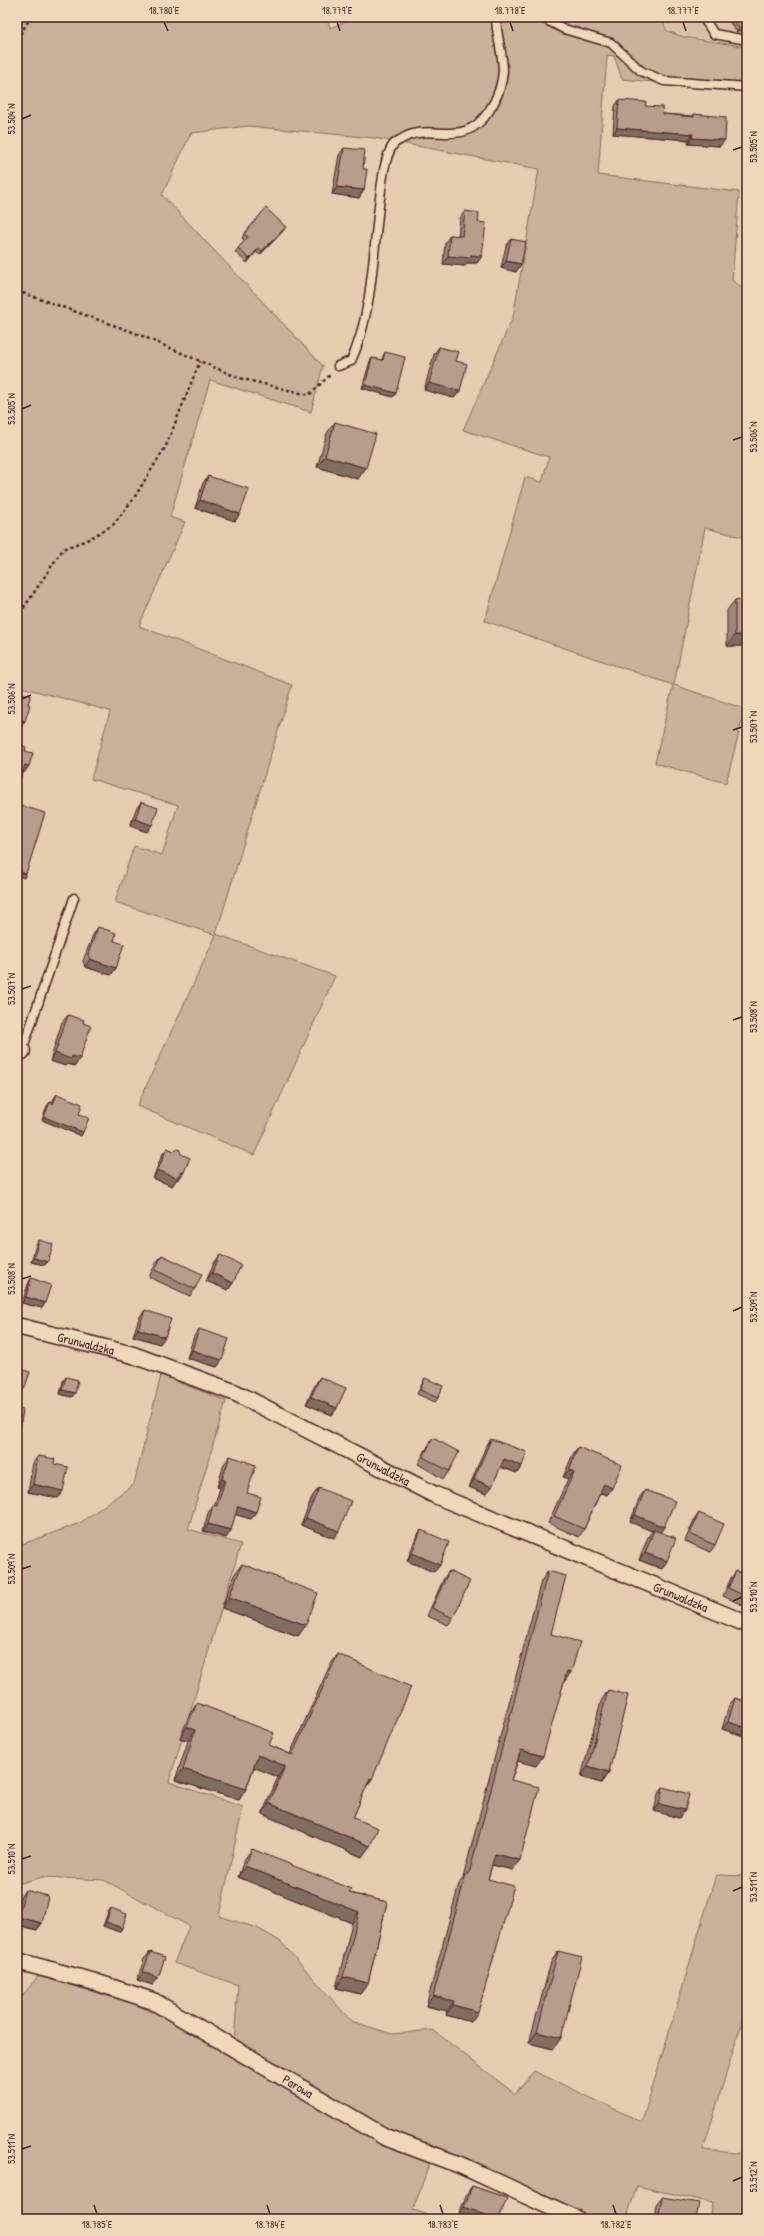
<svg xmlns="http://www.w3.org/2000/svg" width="764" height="2236" font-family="'Patrick Hand',sans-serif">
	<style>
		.built { fill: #d8bfa5 }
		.green { fill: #cbb199; stroke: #8a6862 }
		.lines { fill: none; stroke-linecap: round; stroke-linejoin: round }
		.service-casing { stroke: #4a1f2b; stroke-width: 11 }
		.minor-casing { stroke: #4a1f2b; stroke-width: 19 }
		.path { stroke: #4a1f2b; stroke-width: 2.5; stroke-dasharray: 3 3; stroke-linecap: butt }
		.service { stroke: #efd9b8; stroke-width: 8 }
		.minor { stroke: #efd9b8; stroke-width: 16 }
		.wall { fill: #9f8778; stroke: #4a1f2b }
		.shaded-wall { fill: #826e61; stroke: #4a1f2b }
		.building { fill: #b99d8b; stroke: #4a1f2b }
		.ticks { fill: none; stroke: #4a1f2b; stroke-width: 1.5 }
		.labels { text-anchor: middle; stroke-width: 3; stroke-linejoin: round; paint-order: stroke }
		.street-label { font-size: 13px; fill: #4a1f2b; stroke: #efd9b8 }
		.neatline { fill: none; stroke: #4a1f2b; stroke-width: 1.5 }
		.ticks-label { font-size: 10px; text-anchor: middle; fill: #4a1f2b }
	</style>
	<rect width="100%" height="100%" fill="#e5ceb0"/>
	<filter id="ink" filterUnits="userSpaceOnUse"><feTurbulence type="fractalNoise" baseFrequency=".025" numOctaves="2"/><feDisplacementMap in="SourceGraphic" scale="8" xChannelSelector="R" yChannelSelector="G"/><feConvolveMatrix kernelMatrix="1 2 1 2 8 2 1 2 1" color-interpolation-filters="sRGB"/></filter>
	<g filter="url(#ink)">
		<polygon class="built" points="664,17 747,17 747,45 683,35 669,30"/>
		<g class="green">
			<polygon points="17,17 327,17 330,28 357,17 661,17 667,31 684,37 747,47 747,91 622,79 614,56 607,55 598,175 739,192 732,280 747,291 747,538 705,528 674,685 745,709 726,783 655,763 673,685 485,621 525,477 542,482 549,457 463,430 513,317 539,169 374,138 248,126 191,133 162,195 323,366 311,412 210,380 170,517 185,522 139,626 292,685 216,934 335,976 254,1155 137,1106 216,935 115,902 134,846 162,855 178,805 91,779 110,711 17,686"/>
			<polygon points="161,1375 226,1401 188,1529 241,1544 169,1782 243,1807 219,1916 257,1928 280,1941 351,2021 392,2034 433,2030 515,2094 534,2071 642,2122 716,1875 747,1876 747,2005 703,2150 747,2154 747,2219 710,2219 713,2203 637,2186 626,2219 561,2219 431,2159 413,2210 441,2219 17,2219 17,2003 38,1976 132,2003 159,2015 233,2057 238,1985 174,1963 189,1926 104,1880 43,1877 17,1884 17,1546 80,1523 134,1484"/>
		</g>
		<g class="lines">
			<g class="service-casing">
				<g id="service">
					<polyline points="541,17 564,29 611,43 641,71 664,81 747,87"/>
					<polyline points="703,17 714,34 747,40"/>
					<path d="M 338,366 L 351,361 C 373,314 373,249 380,198 C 382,183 384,158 393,145 C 394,143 398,141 400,140 C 431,119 462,152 489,111 C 497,99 502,85 503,71 C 503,53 496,35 496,17"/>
					<polyline points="22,1051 74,898"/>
				</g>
			</g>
			<g class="minor-casing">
				<g id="minor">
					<polyline points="17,1050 22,1051"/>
					<path id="s1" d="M 17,1326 L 133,1355 L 236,1393 L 435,1495 L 747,1624"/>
					<path id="s2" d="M 17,1961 L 95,1982 L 153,2001 L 385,2137 L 460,2165 L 577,2219"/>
				</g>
			</g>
			<g class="path">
				<polyline points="17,39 31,17"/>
				<polyline points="17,291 133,332 239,378 309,395 331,374"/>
				<polyline points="17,618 63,549 87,540 113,525 134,498 166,446 200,361"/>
			</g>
			<use href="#service" class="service"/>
			<use href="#minor" class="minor"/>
		</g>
		<g class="wall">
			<polygon points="665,17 683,17 682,18 667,23"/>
			<polygon points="726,17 747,17 747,33 745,34 738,30 737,32"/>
			<polygon points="619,100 645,106 663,114 693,116 694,114 720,146 688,144 689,140 613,134 615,106"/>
			<polygon points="747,128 747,155 745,155"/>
			<polygon points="344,148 363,169 364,190 359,198 332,194 339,155"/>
			<polygon points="465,211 478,222 482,256 477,263 467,263 465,266 443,264 445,243 450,235 458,236 460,218"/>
			<polygon points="283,231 260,255 256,252 247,263 235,252 245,241 242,238 244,234"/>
			<polygon points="511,239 521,264 516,272 501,268 506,246"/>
			<polygon points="439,347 456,361 460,391 454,398 424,390 434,354"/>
			<polygon points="385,352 396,393 393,397 362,388 370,361 372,358 382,360 383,356"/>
			<polygon points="335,422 358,479 317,467 327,433"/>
			<polygon points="208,476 240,514 235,521 195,508 203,483"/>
			<polygon points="747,599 747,646 727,646 727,610 735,600"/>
			<polygon points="141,802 147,832 130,826 136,809"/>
			<polygon points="98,927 114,941 116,968 111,975 85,967 83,961 93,935"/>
			<polygon points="68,1015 83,1023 75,1066 68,1064 66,1066 50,1061 62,1022"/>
			<polygon points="57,1094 79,1114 81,1136 42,1120 47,1106 50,1102 52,1103 54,1098"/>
			<polygon points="167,1148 181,1154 184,1172 179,1179 177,1179 172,1186 153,1178 162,1155"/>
			<polygon points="39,1240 45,1265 31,1262 36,1244"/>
			<polygon points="162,1255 195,1289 190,1296 149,1277 156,1263"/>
			<polygon points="220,1255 233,1283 228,1290 206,1281 214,1263"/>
			<polygon points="31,1278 45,1303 42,1308 22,1303 28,1284"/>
			<polygon points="145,1310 160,1344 133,1336 139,1318"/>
			<polygon points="199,1329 222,1360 217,1367 187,1358 194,1336"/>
			<polygon points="66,1377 72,1397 60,1394 63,1381"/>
			<polygon points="320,1377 337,1408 332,1415 306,1404 315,1385"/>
			<polygon points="425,1378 438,1398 435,1402 417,1394"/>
			<polygon points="433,1438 449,1471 443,1479 418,1464 428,1446"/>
			<polygon points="491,1439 522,1466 517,1473 500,1467 486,1494 469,1487 486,1446"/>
			<polygon points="578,1447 612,1488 607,1495 600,1493 584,1529 579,1537 548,1523 568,1479 563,1477 573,1454"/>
			<polygon points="38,1456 54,1464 58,1498 28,1492 33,1463"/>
			<polygon points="230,1456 247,1493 251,1519 235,1514 231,1530 226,1538 203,1531 208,1513 213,1505 214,1506 220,1488 217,1487 224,1464"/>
			<polygon points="319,1488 334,1538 301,1525 313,1495"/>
			<polygon points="645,1490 664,1527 660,1532 662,1569 639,1560 648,1537 652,1531 630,1522 640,1497"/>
			<polygon points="699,1513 715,1545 710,1552 685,1541 694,1520"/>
			<polygon points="421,1530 440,1565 434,1572 407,1561 416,1537"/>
			<polygon points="242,1564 306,1625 298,1636 222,1608 234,1575"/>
			<polygon points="449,1571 453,1618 448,1625 427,1616 444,1578"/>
			<polygon points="548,1571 551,1634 571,1672 564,1682 536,1766 518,1761 511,1780 513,1870 492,1865 488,1879 471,2022 446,2015 447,2011 426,2006 459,1884 463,1878 541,1581"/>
			<polygon points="736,1571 747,1576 747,1607 723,1596 731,1578"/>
			<polygon points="338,1654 372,1779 366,1787 353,1818 362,1857 262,1814 278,1777 254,1767 246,1789 239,1800 175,1780 188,1741 180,1738 190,1714 197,1703 269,1745 290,1754 330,1665"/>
			<polygon points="608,1690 609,1772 601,1783 581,1777 601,1701"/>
			<polygon points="735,1698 747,1702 747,1737 722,1729 729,1705"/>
			<polygon points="663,1787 685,1810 679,1818 654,1811 658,1794"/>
			<polygon points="252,1849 349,1893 387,1902 368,1983 360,1994 336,1988 352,1923 238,1877 244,1860"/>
			<polygon points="25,1890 42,1923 37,1930 17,1925 17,1908 20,1897"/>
			<polygon points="111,1908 122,1928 119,1932 103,1926 108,1912"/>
			<polygon points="558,1951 553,2049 529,2043 551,1962"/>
			<polygon points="150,1952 153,1985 137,1980 144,1959"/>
			<polygon points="472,2186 507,2198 459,2214 467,2193"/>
			<polygon points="662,2197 696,2219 654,2219 656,2204"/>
		</g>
		<g class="shaded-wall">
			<polygon points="677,17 683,17 682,18 667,23 670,19"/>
			<polygon points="617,128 693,134 689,140 613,134"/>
			<polygon points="692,138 725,140 720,146 688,144"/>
			<polygon points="337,187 364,190 359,198 332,194"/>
			<polygon points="286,227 283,231 260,255 262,251"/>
			<polygon points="259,248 256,252 247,263 249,259"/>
			<polygon points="471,255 482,256 477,263 467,263 465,266 443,264 448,256"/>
			<polygon points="506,261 521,264 516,272 501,268"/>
			<polygon points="429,383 460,391 454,398 424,390"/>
			<polygon points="365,385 396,393 393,397 362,388"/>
			<polygon points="325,456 366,468 358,479 317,467"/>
			<polygon points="200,500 240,514 235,521 195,508"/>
			<polygon points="735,635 747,635 747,646 727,646"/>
			<polygon points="23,720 25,721 17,733 17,726"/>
			<polygon points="25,765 29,766 24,773 20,772"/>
			<polygon points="17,779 20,780 17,785"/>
			<polygon points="135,819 152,825 147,832 130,826"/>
			<polygon points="17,871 26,874 24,878 17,876"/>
			<polygon points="90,959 116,968 111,975 85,967"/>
			<polygon points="55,1053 72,1056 80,1058 75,1066 68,1064 66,1066 50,1061"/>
			<polygon points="44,1117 83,1132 81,1136 42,1120"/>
			<polygon points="158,1170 181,1171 184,1172 179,1179 177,1179 172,1186 153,1178"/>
			<polygon points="34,1258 48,1262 45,1265 31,1262"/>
			<polygon points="212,1273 233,1283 228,1290 206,1281"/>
			<polygon points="26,1297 45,1303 42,1308 22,1303"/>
			<polygon points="138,1329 165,1337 160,1344 133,1336"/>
			<polygon points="192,1350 222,1360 217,1367 187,1358"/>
			<polygon points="17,1385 25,1387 20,1395 17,1394"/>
			<polygon points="62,1390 75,1393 72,1397 60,1394"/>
			<polygon points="311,1397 337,1408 332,1415 306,1404"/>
			<polygon points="17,1428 20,1429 17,1434"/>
			<polygon points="504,1459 522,1466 517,1473 498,1466"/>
			<polygon points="569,1470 574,1472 568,1479 563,1477"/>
			<polygon points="222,1479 225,1480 220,1488 217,1487"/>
			<polygon points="474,1479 492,1487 486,1494 469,1487"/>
			<polygon points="33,1484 63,1491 58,1498 28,1492"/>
			<polygon points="604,1484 612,1488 607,1495 599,1492"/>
			<polygon points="238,1506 256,1512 251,1519 233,1514"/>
			<polygon points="635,1515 664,1527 659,1534 654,1530 652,1531 630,1522"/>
			<polygon points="306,1518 339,1531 334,1538 301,1525"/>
			<polygon points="208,1524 231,1530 226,1538 203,1531"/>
			<polygon points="412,1553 440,1565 434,1572 407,1561"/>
			<polygon points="645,1553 667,1561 662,1569 639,1560"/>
			<polygon points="229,1597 306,1625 298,1636 222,1608"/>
			<polygon points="567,1671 571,1672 564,1682 560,1681"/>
			<polygon points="728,1722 747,1728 747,1737 722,1729"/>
			<polygon points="187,1727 195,1730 188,1741 180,1738"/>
			<polygon points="521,1750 543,1756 536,1766 514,1760"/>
			<polygon points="258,1755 285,1766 278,1777 250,1766"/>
			<polygon points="588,1766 609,1772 601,1783 581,1777"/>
			<polygon points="183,1769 246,1789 239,1800 175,1780"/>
			<polygon points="370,1778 372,1779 364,1789"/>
			<polygon points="269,1803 370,1846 362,1857 262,1814"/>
			<polygon points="659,1804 685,1810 679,1818 654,1811"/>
			<polygon points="495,1854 520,1860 513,1870 488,1864"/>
			<polygon points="245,1866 359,1912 352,1923 238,1877"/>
			<polygon points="18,1917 42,1923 37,1930 17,1925 17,1919"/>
			<polygon points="106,1922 122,1928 119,1932 103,1926"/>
			<polygon points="143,1972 158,1978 153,1985 137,1980"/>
			<polygon points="343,1977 368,1983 360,1994 336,1988"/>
			<polygon points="433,1996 454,2001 447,2011 426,2006"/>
			<polygon points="453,2005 478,2012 471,2022 446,2015"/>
			<polygon points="537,2032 561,2038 553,2049 529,2043"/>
			<polygon points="464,2207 497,2219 472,2219 459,2214"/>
		</g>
		<g class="building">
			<polygon points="669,17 677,17 670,19"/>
			<polygon points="732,17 747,17 747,30 741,27 739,28"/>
			<polygon points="619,100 646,102 645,106 662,107 663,114 694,117 694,114 726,117 725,140 692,138 693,134 617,128"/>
			<polygon points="344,148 365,150 363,169 367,169 364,190 337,187"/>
			<polygon points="266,208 286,227 262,251 259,248 249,259 238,248 248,237 244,234"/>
			<polygon points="465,211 479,213 478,222 486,223 482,256 471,255 470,258 448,256 450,235 462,236"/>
			<polygon points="511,239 526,242 521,264 506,261"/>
			<polygon points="439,347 459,352 456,361 467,364 460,391 429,383"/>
			<polygon points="385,352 405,357 396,393 365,385 372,358 383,360"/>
			<polygon points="335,422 376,434 366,468 325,456"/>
			<polygon points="208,476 249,489 240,514 200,500"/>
			<polygon points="747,599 747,635 735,635 735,600"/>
			<polygon points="17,692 31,695 28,704 30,705 25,721 23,720 21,727 17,726"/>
			<polygon points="17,744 26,747 25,751 33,753 29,766 25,765 20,780 17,779"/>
			<polygon points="141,802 158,808 152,825 135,819"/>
			<polygon points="17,804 45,813 26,874 17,871"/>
			<polygon points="98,927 116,933 114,941 124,944 116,968 90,959 88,954"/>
			<polygon points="68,1015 84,1020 83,1023 91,1026 80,1058 72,1056 71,1059 55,1053"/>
			<polygon points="57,1094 82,1104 79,1114 89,1118 83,1132 44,1117 50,1102 53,1104"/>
			<polygon points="167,1148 174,1151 179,1149 181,1154 190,1158 184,1172 181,1171 177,1178 158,1170"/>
			<polygon points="39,1240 53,1244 48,1262 34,1258"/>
			<polygon points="162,1255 202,1274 195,1289 155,1270"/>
			<polygon points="220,1255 241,1265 233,1283 212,1273"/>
			<polygon points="31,1278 51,1285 45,1303 26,1297"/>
			<polygon points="145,1310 171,1319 165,1337 138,1329"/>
			<polygon points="199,1329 229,1339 222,1360 192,1350"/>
			<polygon points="17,1368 30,1372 25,1387 17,1385"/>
			<polygon points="66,1377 78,1380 75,1393 62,1390"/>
			<polygon points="320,1377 346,1388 337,1408 311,1397"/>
			<polygon points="425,1378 443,1386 438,1398 420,1390"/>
			<polygon points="17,1409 23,1410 20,1429 17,1428"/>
			<polygon points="433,1438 459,1452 449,1471 423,1457"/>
			<polygon points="491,1439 527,1452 522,1466 504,1459 492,1487 474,1479"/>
			<polygon points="578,1447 622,1465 612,1488 604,1484 584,1529 554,1516 574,1472 569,1470"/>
			<polygon points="38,1456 55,1459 54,1464 68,1467 63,1491 33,1484"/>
			<polygon points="230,1456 256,1465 247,1493 261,1497 256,1512 238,1506 231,1530 208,1524 213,1505 217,1506 225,1480 222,1479"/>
			<polygon points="319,1488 351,1501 339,1531 306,1518"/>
			<polygon points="645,1490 675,1501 664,1527 635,1515"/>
			<polygon points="699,1513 724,1524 715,1545 690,1534"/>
			<polygon points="421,1530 449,1542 440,1565 412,1553"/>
			<polygon points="654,1530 676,1538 667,1561 645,1553"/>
			<polygon points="242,1564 318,1593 306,1625 229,1597"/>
			<polygon points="449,1571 470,1581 453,1618 432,1608"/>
			<polygon points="548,1571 566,1576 551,1634 580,1642 571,1672 567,1671 543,1756 521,1750 511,1780 539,1787 520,1860 495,1854 488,1879 514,1886 478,2012 453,2005 454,2001 433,1996 466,1874 469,1874"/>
			<polygon points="736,1571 747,1576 747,1597 728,1588"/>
			<polygon points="338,1654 411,1687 372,1779 370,1778 353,1818 378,1828 370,1846 269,1803 285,1766 258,1755 246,1789 183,1769 195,1730 187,1727 197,1703 274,1733 269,1745 292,1755"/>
			<polygon points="608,1690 628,1695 609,1772 588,1766"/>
			<polygon points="735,1698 747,1702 747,1728 728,1722"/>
			<polygon points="663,1787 689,1794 685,1810 659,1804"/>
			<polygon points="252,1849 351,1889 349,1893 387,1902 368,1983 343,1977 359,1912 245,1866"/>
			<polygon points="25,1890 48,1896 42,1923 18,1917"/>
			<polygon points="111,1908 127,1914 122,1928 106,1922"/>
			<polygon points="558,1951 582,1957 561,2038 537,2032"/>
			<polygon points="150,1952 165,1957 158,1978 143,1972"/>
			<polygon points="472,2186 507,2198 499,2219 497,2219 464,2207"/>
			<polygon points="662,2197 699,2203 696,2219 658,2219"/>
		</g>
	</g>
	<path class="ticks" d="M 164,22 L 168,31M 337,22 L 340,31M 510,22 L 513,31M 683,22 L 686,31M 22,119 L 31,115M 733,150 L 742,147M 22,409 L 31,405M 733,440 L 742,437M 22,699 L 31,695M 733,730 L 742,727M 22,989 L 31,986M 733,1020 L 742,1017M 22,1279 L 31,1276M 733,1311 L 742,1307M 22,1569 L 31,1566M 733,1601 L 742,1597M 22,1859 L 31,1856M 733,1891 L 742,1887M 22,2149 L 31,2146M 733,2181 L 742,2177M 94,2205 L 97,2214M 267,2205 L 270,2214M 440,2205 L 443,2214M 613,2205 L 616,2214"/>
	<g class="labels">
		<g class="street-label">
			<text dy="5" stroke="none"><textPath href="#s1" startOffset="71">Grunwaldzka</textPath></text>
			<text dy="5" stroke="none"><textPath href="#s1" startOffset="395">Grunwaldzka</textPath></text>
			<text dy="5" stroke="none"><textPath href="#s1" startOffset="719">Grunwaldzka</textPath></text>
			<text dy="5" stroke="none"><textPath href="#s2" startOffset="310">Parowa</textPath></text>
		</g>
	</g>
	<rect width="764" height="2236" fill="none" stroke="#efd9b8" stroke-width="44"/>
	<rect x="22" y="22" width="720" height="2192" class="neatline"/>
	<g class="ticks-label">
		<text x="164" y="14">18.780°E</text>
		<text x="337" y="14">18.779°E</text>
		<text x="510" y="14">18.778°E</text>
		<text x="683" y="14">18.777°E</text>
		<text transform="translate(11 119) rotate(-90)" y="4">53.504°N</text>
		<text transform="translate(753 147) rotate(-90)" y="4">53.505°N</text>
		<text transform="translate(11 409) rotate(-90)" y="4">53.505°N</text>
		<text transform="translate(753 437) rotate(-90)" y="4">53.506°N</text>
		<text transform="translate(11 699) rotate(-90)" y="4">53.506°N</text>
		<text transform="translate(753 727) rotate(-90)" y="4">53.507°N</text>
		<text transform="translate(11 989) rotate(-90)" y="4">53.507°N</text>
		<text transform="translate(753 1017) rotate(-90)" y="4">53.508°N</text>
		<text transform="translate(11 1279) rotate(-90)" y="4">53.508°N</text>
		<text transform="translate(753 1307) rotate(-90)" y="4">53.509°N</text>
		<text transform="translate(11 1569) rotate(-90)" y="4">53.509°N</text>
		<text transform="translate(753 1597) rotate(-90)" y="4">53.510°N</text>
		<text transform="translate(11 1859) rotate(-90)" y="4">53.510°N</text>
		<text transform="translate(753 1887) rotate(-90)" y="4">53.511°N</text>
		<text transform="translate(11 2149) rotate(-90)" y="4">53.511°N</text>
		<text transform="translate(753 2177) rotate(-90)" y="4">53.512°N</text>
		<text x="97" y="2228">18.785°E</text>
		<text x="270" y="2228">18.784°E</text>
		<text x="443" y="2228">18.783°E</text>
		<text x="616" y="2228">18.782°E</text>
	</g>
</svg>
